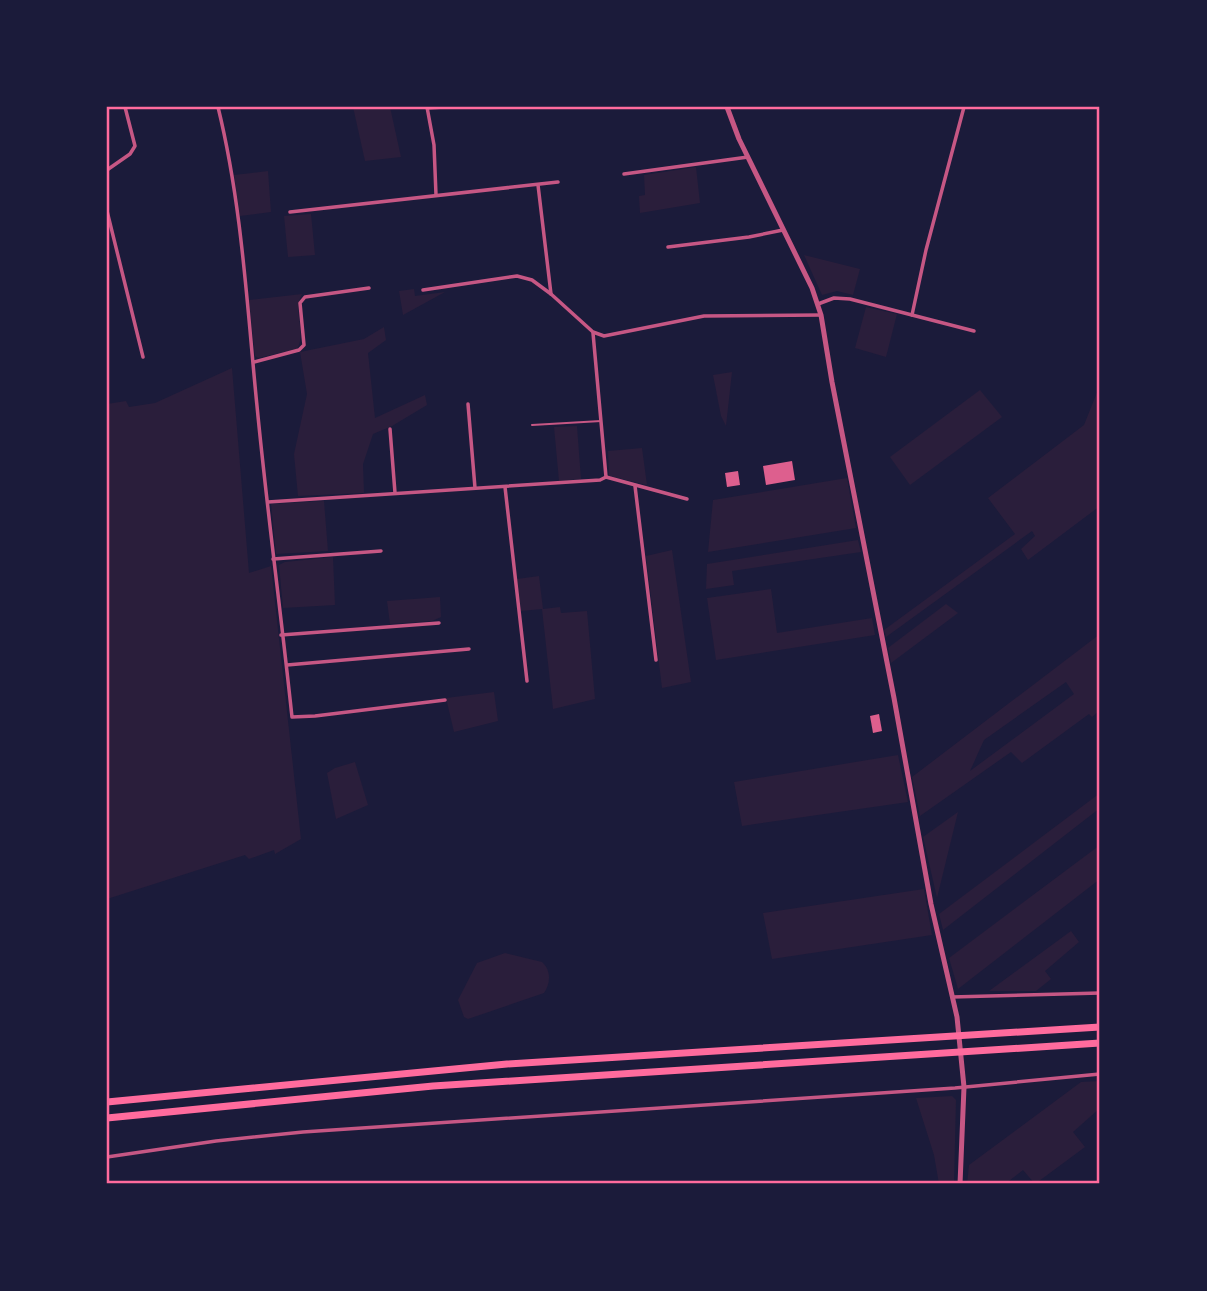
<svg xmlns="http://www.w3.org/2000/svg" width="1207" height="1291" font-family="'Nunito Sans',sans-serif">
	<style>
		.green { fill: #2a1e3b; fill-rule: evenodd }
		.building { fill: #dd5f8e }
		.lines { fill: none; stroke-linecap: round; stroke-linejoin: round }
		.service { stroke: #c65784; stroke-width: 2 }
		.minor { stroke: #c65784; stroke-width: 3.5 }
		.tertiary { stroke: #c65784; stroke-width: 5 }
		.motorway { stroke: #ff6b9d; stroke-width: 7 }
		.neatline { fill: none; stroke: #ff6b9d; stroke-width: 2.5 }
	</style>
	<rect width="100%" height="100%" fill="#1b1b3a"/>
	<g class="green">
		<polygon points="353,107 390,107 401,157 365,161"/>
		<polygon points="696,167 700,203 640,213 639,196 645,195 644,175"/>
		<polygon points="268,171 271,212 240,216 234,175"/>
		<polygon points="311,214 315,255 288,257 284,216"/>
		<polygon points="804,255 860,269 853,295 837,291 822,295"/>
		<polygon points="414,289 415,296 445,292 403,315 399,291"/>
		<path d="M 302,294 C 292,311 307,333 297,349 L 258,358 L 255,356 L 249,300 Z"/>
		<polygon points="866,307 897,314 886,357 855,348"/>
		<polygon points="384,327 386,340 368,353 375,418 425,395 427,405 392,426 373,434 363,464 364,493 298,496 294,454 307,394 300,352 364,339"/>
		<polygon points="232,368 249,573 271,566 301,839 275,854 274,850 249,859 245,855 107,899 107,404 126,401 129,407 155,403"/>
		<polygon points="732,372 726,426 721,416 713,375"/>
		<polygon points="1100,385 1100,506 1028,560 1021,549 1035,536 1032,531 886,637 884,630 1015,534 988,498 1084,425"/>
		<polygon points="980,390 1002,417 910,485 890,457"/>
		<polygon points="577,426 581,479 559,481 554,427"/>
		<polygon points="642,448 647,485 609,476 608,451"/>
		<polygon points="847,478 856,528 708,552 713,500"/>
		<polygon points="324,501 328,551 276,554 271,504"/>
		<polygon points="858,540 861,552 732,571 734,585 706,589 707,564"/>
		<polygon points="672,550 691,682 662,688 646,556"/>
		<polygon points="333,557 335,605 283,608 279,565 285,562"/>
		<polygon points="539,576 543,609 560,607 561,613 587,611 595,699 553,709 542,609 521,611 517,579"/>
		<polygon points="771,589 777,633 872,618 875,635 716,660 707,598"/>
		<polygon points="440,597 441,617 432,621 390,624 387,601"/>
		<polygon points="946,604 958,613 891,663 888,648"/>
		<path d="M 1100,634 L 1100,710 L 1092,717 L 1089,714 L 1022,763 L 1011,752 L 920,816 L 912,777 ZM 1066,682 L 1074,694 L 970,771 L 984,740 Z"/>
		<polygon points="494,692 498,721 454,732 446,698"/>
		<polygon points="898,755 908,802 742,826 734,782"/>
		<polygon points="355,762 368,805 336,819 327,773 335,768"/>
		<polygon points="1100,793 1100,808 943,930 939,914"/>
		<polygon points="958,812 937,898 923,837"/>
		<polygon points="1100,845 1100,879 958,989 949,958"/>
		<polygon points="924,889 932,935 772,959 763,913"/>
		<polygon points="1071,931 1079,942 1045,971 1051,979 1036,991 989,991"/>
		<path d="M 505,953 L 542,962 C 551,970 551,983 544,993 L 468,1019 L 464,1017 L 458,1000 L 477,963 Z"/>
		<polygon points="1100,1081 1100,1108 1073,1132 1085,1147 1035,1184 1023,1170 1005,1184 967,1184 969,1165 1081,1082"/>
		<polygon points="952,1096 956,1100 954,1184 939,1184 934,1155 916,1098"/>
	</g>
	<g class="building">
		<polygon points="792,461 795,480 766,485 763,466"/>
		<polygon points="738,471 740,485 727,487 725,473"/>
		<polygon points="879,714 882,731 873,733 870,716"/>
	</g>
	<g class="lines">
		<polyline class="service" points="532,425 601,421"/>
		<g class="minor">
			<path d="M 218,107 C 242,205 247,306 257,406 C 267,510 281,613 292,717 L 315,716 L 445,700"/>
			<polyline points="427,107 434,145 436,195"/>
			<polyline points="427,108 445,107"/>
			<polyline points="107,170 130,154 135,146 125,107"/>
			<polyline points="624,174 748,157"/>
			<polyline points="538,185 551,294"/>
			<polyline points="107,211 143,357"/>
			<polyline points="290,212 558,182"/>
			<polyline points="668,247 749,237 783,230"/>
			<polyline points="423,290 517,276 532,280 551,294 593,332 604,336 704,316 821,315"/>
			<polyline points="818,304 834,298 850,299 974,331"/>
			<polyline points="912,315 926,250 964,107"/>
			<polyline points="593,333 606,477"/>
			<polyline points="254,362 299,350 304,345 300,303 305,297 369,288"/>
			<polyline points="468,404 475,488"/>
			<polyline points="390,429 395,493"/>
			<polyline points="606,477 687,499"/>
			<polyline points="635,486 656,660"/>
			<polyline points="505,487 527,681"/>
			<polyline points="268,502 600,480 606,477"/>
			<polyline points="273,559 381,551"/>
			<polyline points="281,635 439,623"/>
			<polyline points="287,665 469,649"/>
			<polyline points="952,997 1100,993"/>
			<polyline points="107,1157 216,1141 303,1132 955,1088 1100,1074"/>
		</g>
		<polyline class="tertiary" points="727,107 739,139 812,288 821,315 832,382 894,698 931,904 957,1017 964,1087 960,1184"/>
		<g class="motorway">
			<polyline points="107,1102 507,1064 1100,1027"/>
			<polyline points="107,1118 433,1086 1100,1043"/>
		</g>
	</g>
	<rect width="1207" height="1291" fill="none" stroke="#1b1b3a" stroke-width="217"/>
	<rect x="108" y="108" width="990" height="1074" class="neatline"/>
</svg>
